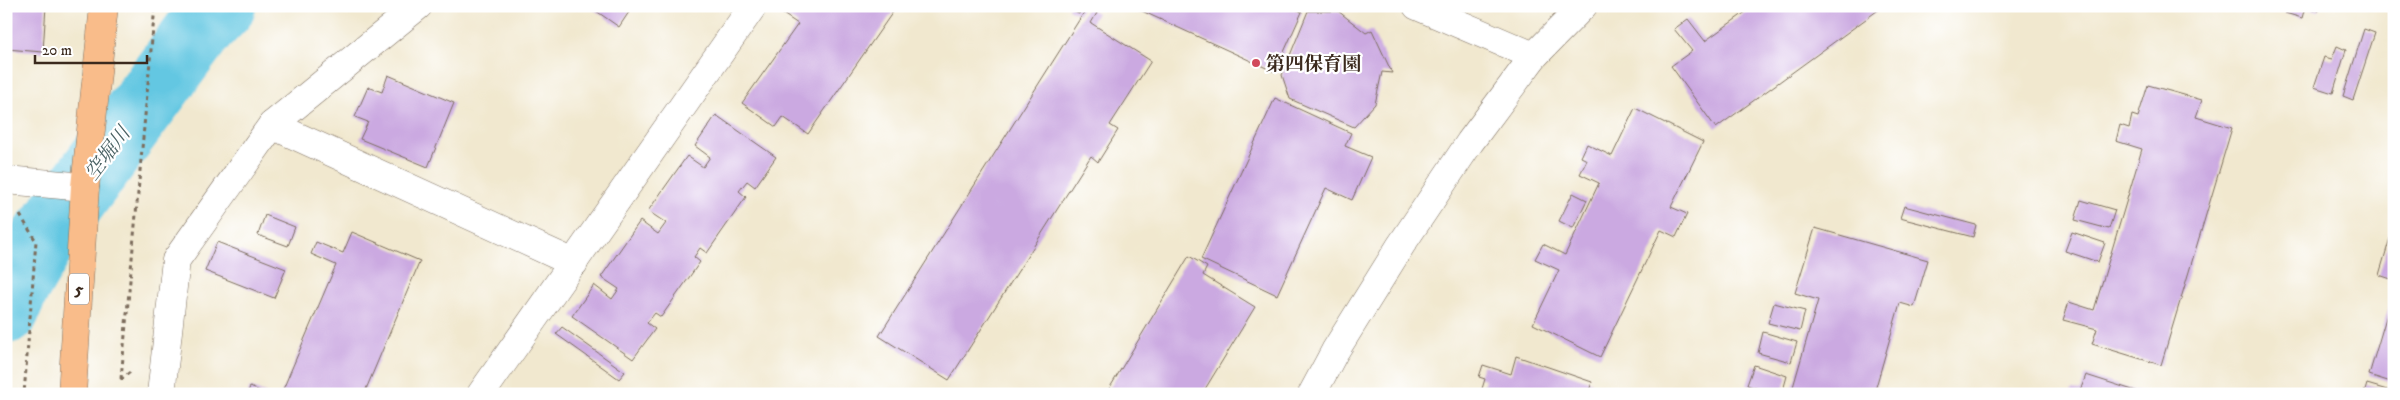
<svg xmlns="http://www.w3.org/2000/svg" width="2400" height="400" font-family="'IM FELL DW Pica','Noto Serif JP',serif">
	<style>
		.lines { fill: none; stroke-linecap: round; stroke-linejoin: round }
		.river { stroke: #64c7e2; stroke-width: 68 }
		.building { fill: #cba9e1 }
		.minor-casing { stroke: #7b6c5c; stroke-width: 29 }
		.major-casing { stroke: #7b6c5c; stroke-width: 29 }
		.path { stroke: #7b6c5c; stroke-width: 3; stroke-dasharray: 4 4; stroke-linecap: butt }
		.minor { stroke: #fff; stroke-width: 28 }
		.major { stroke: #f9bc8a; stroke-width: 28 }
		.poi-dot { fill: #d1495b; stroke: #fff; stroke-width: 2 }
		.labels { text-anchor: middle; stroke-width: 4.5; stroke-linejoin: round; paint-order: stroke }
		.shield { fill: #fff; stroke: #766a62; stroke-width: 1 }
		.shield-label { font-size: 18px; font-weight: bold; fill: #3b2a1e }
		.poi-label { font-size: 19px; font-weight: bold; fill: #3b2a1e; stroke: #fff; text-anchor: start }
		.water-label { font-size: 20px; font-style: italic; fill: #496163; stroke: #fff }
	</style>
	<rect width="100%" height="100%" fill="#fff"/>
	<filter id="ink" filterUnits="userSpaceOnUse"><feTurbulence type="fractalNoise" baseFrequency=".02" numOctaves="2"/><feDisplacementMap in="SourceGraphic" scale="10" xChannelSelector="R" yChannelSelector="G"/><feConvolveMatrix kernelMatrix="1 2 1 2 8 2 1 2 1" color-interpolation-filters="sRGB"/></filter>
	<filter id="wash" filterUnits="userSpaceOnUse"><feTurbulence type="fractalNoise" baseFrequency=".0096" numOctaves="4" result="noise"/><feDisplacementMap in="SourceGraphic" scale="20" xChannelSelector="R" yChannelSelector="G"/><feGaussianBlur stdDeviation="1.12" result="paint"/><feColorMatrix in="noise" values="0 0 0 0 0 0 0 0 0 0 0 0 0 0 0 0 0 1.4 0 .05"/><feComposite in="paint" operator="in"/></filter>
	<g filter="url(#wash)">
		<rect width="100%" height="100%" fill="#f1e8cf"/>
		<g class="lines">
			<polyline class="river" points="6,310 14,290 45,237 199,30 222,6"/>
		</g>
		<g id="blocks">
			<g class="building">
				<polygon points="6,6 46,6 43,52 6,49"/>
				<polygon points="589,6 633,6 619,27"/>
				<polygon points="788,6 897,6 808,134 783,117 776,127 742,103 798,24 783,14"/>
				<polygon points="1069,6 1083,6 1079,14 1068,9"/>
				<polygon points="1088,6 1097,13 1091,23 1151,61 1110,125 1118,130 1098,162 1091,156 949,380 879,336"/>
				<polygon points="1131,6 1288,6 1302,12 1275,72"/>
				<polygon points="1754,6 1879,6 1881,8 1716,128 1671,66 1692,51 1674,29 1688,19 1705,41"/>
				<polygon points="2287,6 2320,6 2319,11 2305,7 2302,18 2285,13"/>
				<polygon points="1308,11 1338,11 1366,33 1372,30 1392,73 1382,72 1375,104 1354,127 1290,99 1282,75"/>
				<polygon points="2364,29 2375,33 2353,100 2343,96"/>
				<polygon points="2337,46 2346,50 2333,93 2314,87 2324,57 2332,59"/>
				<polygon points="388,75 454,103 428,167 360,139 368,122 355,117 368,87 382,92"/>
				<polygon points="2148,85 2202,100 2196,117 2232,128 2161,365 2092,344 2097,329 2063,320 2069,302 2094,310 2142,149 2116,141 2120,125 2129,128 2132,115 2138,117"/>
				<polygon points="1275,98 1351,133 1345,146 1371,157 1352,200 1326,188 1277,295 1201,259"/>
				<polygon points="1635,108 1703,142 1671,207 1687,214 1676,237 1661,230 1600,357 1533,324 1559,270 1535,259 1543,244 1565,255 1599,183 1580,174 1587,160 1581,157 1587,144 1612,156"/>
				<polygon points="716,115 776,157 755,187 747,181 739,191 746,197 707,253 700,248 694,257 700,262 661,317 655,313 647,323 655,329 633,359 572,316 594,285 612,299 619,289 601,277 640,221 658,234 666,223 648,211 687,156 703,167 710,157 695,146"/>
				<polygon points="1573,193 1587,200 1573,228 1559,221"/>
				<polygon points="2081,200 2115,210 2109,229 2075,220"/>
				<polygon points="1904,206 1976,225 1973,237 1900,218"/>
				<polygon points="265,215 295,227 288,246 258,235"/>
				<polygon points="1815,228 1928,260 1914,307 1900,303 1874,394 1791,394 1818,300 1795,293"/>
				<polygon points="352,232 420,261 364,394 281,394 336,265 311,254 316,242 343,253"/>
				<polygon points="2072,232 2105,243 2098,262 2065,251"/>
				<polygon points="2390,238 2394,240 2394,280 2379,275"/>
				<polygon points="217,242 286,269 274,298 205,271"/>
				<polygon points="1189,256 1207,267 1203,275 1255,307 1202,394 1106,394"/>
				<polygon points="2393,294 2394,294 2394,383 2369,375"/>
				<polygon points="1774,303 1805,311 1800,331 1768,323"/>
				<polygon points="562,327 625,372 619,379 556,334"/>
				<polygon points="1763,332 1797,342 1791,362 1758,353"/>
				<polygon points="1516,356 1592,382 1588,394 1486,394 1481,392 1485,379 1479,377 1483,365 1511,374"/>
				<polygon points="1754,365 1787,376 1782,394 1773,394 1747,385"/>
				<polygon points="2086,375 2142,393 2142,394 2071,394 2072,390 2080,391"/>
				<polygon points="2367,384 2394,392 2394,394 2364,394"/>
				<polygon points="250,387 267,394 247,394"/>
			</g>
		</g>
	</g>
	<g filter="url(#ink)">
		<use href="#blocks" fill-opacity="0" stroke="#7b6c5c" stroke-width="1"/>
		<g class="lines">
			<g class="minor-casing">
				<g id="minor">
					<polyline points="1417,6 1534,56"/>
					<polyline points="272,125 574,263"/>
					<polyline points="6,180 85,187"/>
					<polyline points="161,394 176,260 272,125 418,6"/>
					<polyline points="481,394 753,6"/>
					<polyline points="1312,394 1335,351 1401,245 1470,142 1534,56 1583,6"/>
				</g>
			</g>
			<g class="major-casing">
				<polyline id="major" points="72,394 85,187 104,6"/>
			</g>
			<g class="path">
				<polyline points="20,215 36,241 24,394"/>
				<polyline points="121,379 155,6"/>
				<polyline points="121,380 130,372"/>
			</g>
			<use href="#minor" class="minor"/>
			<use href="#major" class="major"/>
		</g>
	</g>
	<circle class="poi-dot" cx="1256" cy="63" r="5"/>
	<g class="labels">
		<rect class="shield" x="69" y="273.5" width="20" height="31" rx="4"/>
		<g class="shield-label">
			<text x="79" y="295">5</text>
		</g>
		<g class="poi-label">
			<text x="1266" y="70">第四保育園</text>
		</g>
		<g class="water-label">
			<text transform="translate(107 153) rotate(-53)" y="7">空堀川</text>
		</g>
	</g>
	<rect width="2400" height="400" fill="none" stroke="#fff" stroke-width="25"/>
	<path d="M35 55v8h112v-8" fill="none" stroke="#3b2a1e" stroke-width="2.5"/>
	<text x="42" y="55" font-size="15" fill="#3b2a1e" stroke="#ffffff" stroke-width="4" paint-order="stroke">20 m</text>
</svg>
